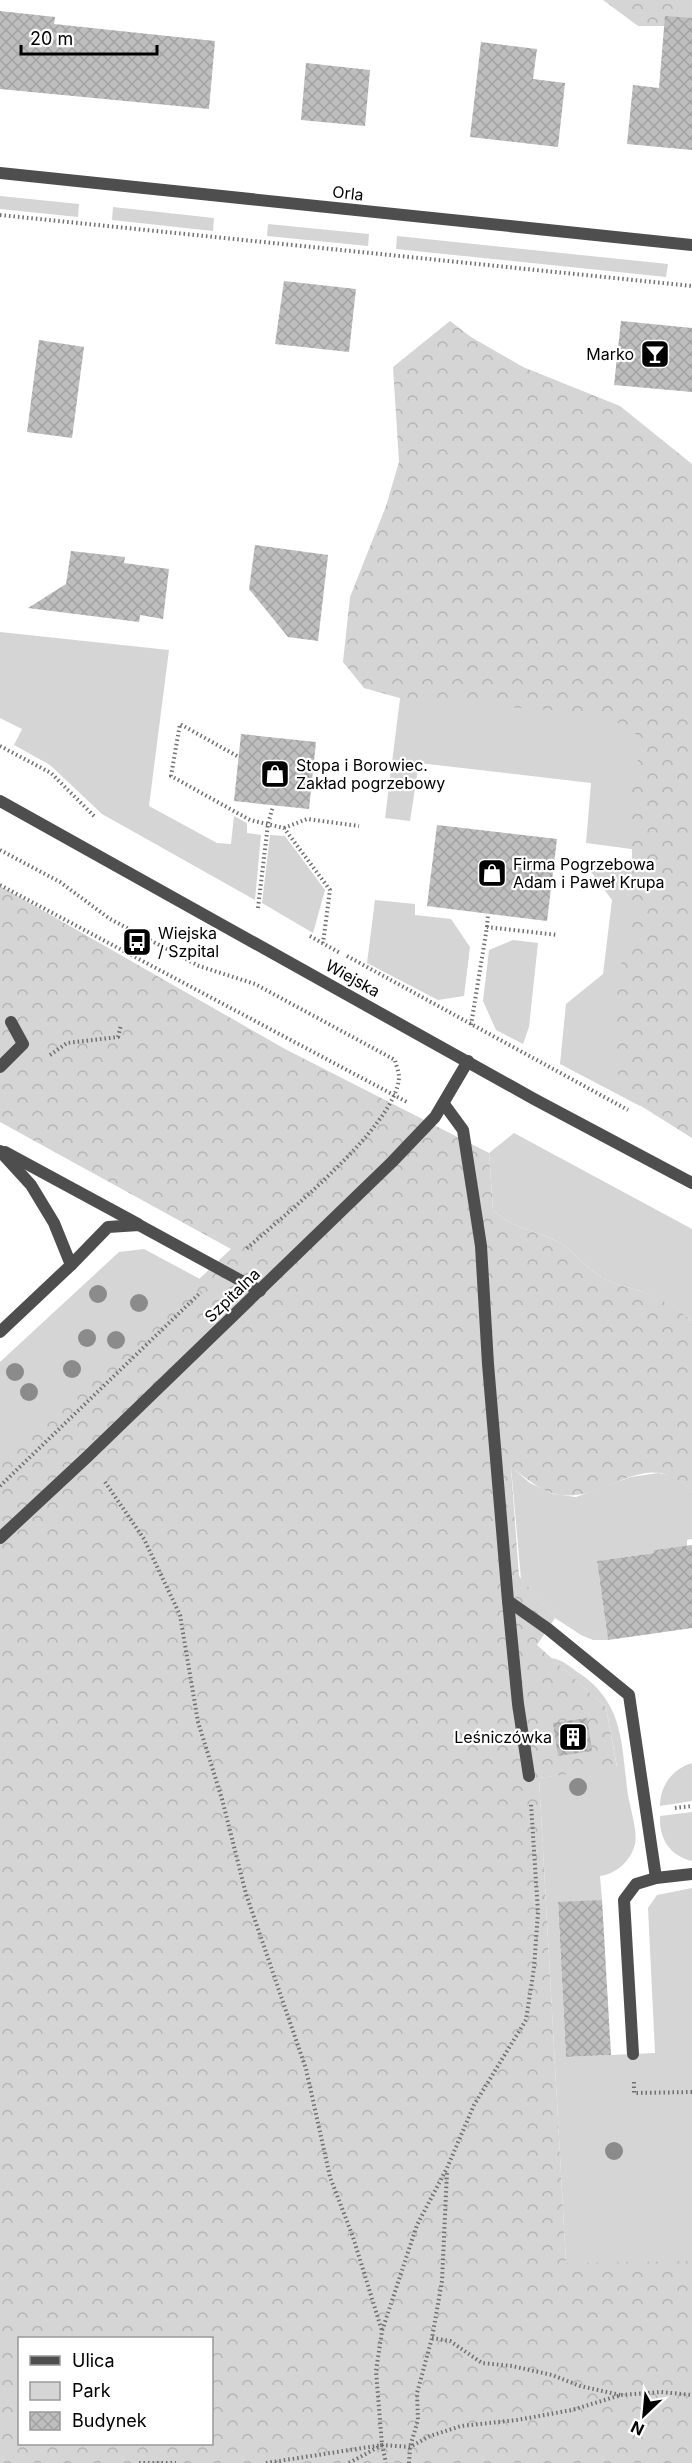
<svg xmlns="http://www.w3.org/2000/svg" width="692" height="2463" font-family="Inter,sans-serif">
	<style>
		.green { fill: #d5d5d5 }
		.forest { fill: url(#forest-crowns); fill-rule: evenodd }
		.building { fill: url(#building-cross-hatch) }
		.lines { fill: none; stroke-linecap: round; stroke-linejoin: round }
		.path { stroke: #707070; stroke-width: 4; stroke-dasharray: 1.5 3; stroke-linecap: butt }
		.service { stroke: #4e4e4e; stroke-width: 12 }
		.minor { stroke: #4e4e4e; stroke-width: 12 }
		.tertiary { stroke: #4e4e4e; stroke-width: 12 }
		.tree { fill: #8b8b8b }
		.labels { text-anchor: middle; stroke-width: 4.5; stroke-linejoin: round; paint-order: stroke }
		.street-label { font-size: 16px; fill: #000; stroke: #fff }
		.poi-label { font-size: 16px; fill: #000; stroke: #fff; text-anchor: start }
	</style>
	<defs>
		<pattern id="forest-crowns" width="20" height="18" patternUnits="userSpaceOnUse" patternTransform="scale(1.5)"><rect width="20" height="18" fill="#d5d5d5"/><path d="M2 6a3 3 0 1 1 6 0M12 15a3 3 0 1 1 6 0" fill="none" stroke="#b5b5b5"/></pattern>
		<pattern id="building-cross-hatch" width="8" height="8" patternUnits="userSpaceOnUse" patternTransform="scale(1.5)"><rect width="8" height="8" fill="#bebebe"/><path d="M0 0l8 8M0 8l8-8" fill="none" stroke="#a2a2a2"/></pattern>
	</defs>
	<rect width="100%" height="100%" fill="#fff"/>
	<g class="green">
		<polygon points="0,196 79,204 78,217 0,209"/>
		<polygon points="113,207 214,218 213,231 112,220"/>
		<polygon points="268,224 369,234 368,246 267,236"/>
		<polygon points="397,236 668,264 666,277 396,249"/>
		<polygon points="0,632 169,650 149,806 217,843 231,844 234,816 247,823 247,833 261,835 255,900 102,814 50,765 14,745 22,729 0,718"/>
		<polygon points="403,675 686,706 669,854 586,843 591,783 419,763 410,821 385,818"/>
		<polygon points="270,835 285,836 325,890 313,933 262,903"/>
		<polygon points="583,861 667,872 640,1106 560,1064 566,1004 603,974 612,900"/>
		<polygon points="375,900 415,904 415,915 451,919 470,947 464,996 438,1000 367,963"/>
		<polygon points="513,940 538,943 529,1027 523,1044 496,1030 483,1001 489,950"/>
		<path d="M 514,1133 L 692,1229 L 692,1321 C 677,1308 658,1298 640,1291 C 628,1287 616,1285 605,1279 C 587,1270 576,1252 558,1242 C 535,1229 514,1230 493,1210 L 489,1153 Z"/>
		<polygon points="144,1249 200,1279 0,1467 0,1362 119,1252"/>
		<polygon points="511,1467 530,1483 553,1494 576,1497 631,1477 658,1473 670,1475 692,1489 692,1539 687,1540 687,1546 654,1550 654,1553 597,1561 608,1640 593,1640 581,1635 555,1618 521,1579"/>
		<path d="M 551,1658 C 562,1659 570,1667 579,1673 C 625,1704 621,1745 628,1795 C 630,1807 638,1833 635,1844 C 631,1861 616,1874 600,1876 L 602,1900 L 558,1903 L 566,2057 L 655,2053 L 648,1908 L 657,1895 L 692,1888 L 692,2264 L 566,2263 L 539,1778 L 617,1767 L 606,1707 Z"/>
		<path d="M 692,1763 L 692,1801 L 660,1806 C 660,1786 672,1769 692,1763 Z"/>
		<path d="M 692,1812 L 692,1861 C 670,1856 659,1839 660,1816 Z"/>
	</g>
	<g class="forest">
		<polygon points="603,0 692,0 692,26 638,26"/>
		<polygon points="450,321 471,337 523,367 620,406 692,464 692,1138 633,1101 617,1072 613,1026 617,978 632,927 632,784 643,739 615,721 564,711 492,706 428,706 364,688 343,662 350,597 386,506 399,462 393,367"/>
		<path d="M 0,886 L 285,1049 L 489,1153 L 493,1210 C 514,1230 535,1229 558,1242 C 576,1252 587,1270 605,1279 C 616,1285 628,1287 640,1291 C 660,1298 676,1307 692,1321 L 692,1489 C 684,1485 676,1478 668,1475 C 632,1462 597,1504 555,1494 C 538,1490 525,1476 511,1468 L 519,1576 L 555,1618 L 537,1645 L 606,1707 L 617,1768 L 539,1778 L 566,2263 L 692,2261 L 692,2463 L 0,2463 L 0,1466 L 231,1249 L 0,1122 ZM 20,2338 L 212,2338 L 212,2444 L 20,2444 Z"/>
	</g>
	<g class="building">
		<polygon points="0,11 55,17 54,24 215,41 209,109 0,89"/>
		<polygon points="665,16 692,18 692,150 627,144 633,85 659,88"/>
		<polygon points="481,42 537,49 533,79 565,83 558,147 470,137"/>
		<polygon points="306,63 370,70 365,126 301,120"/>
		<polygon points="284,281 356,289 349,352 275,344"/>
		<polygon points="621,321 692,328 692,392 614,385"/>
		<polygon points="39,340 84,347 72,438 27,432"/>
		<polygon points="255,545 328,555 318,641 288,637 249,589"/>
		<polygon points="71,551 125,557 124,563 169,569 163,619 140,615 139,622 28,608 66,584"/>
		<polygon points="241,734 316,742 309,809 234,801"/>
		<polygon points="437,825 557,839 547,921 427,906"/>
		<polygon points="692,1545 692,1628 608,1640 597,1561 654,1553 654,1550"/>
		<polygon points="587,1718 592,1751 558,1756 553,1723"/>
		<polygon points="602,1900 611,2055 566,2057 558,1902"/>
	</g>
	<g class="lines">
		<g class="path">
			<polyline points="0,215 692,286"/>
			<polyline points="0,746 51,773 96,818"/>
			<polyline points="237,756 180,724 171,776 250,820 284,828 330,890 323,943"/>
			<polyline points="284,828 307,819 359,826"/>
			<path d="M 0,850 L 60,882 L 110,919 L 199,966 L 255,984 L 395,1060 C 396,1065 399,1072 399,1078 C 395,1127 283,1216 245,1250"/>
			<polyline points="0,885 407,1102"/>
			<polyline points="258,908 268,824 273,806"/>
			<polyline points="487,927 488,914"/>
			<polyline points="310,936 340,953"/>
			<polyline points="347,956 628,1110"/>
			<polyline points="471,1025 487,927 558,935"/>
			<polyline points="50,1055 67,1043 118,1037 121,1025"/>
			<polyline points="105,1482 144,1539 180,1615 198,1722 222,1799 246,1894 306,2069 330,2177 353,2237 382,2331"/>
			<polyline points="0,1486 201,1292"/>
			<polyline points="675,1808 692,1806"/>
			<polyline points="634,2082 634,2093 692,2092"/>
			<polyline points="432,2338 450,2341 482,2363 512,2366 552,2375 580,2386 620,2395"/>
			<polyline points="382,2445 386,2463"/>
			<polyline points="139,2463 176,2463"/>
			<polyline points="266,2463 382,2445 410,2447 430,2436 461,2426 517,2420 572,2410 621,2395 661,2392 692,2395"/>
			<polyline points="349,2463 382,2445 376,2371 382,2331 417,2225 447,2168 474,2105 526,2020 534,1968 538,1912 531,1804"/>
			<polyline points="409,2463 410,2447 418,2420 417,2393 432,2338 442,2281 447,2172"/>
		</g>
		<g class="service">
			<polyline points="0,1067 23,1044 11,1022"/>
			<polyline points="444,1104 463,1130 481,1246 488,1364 508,1601 518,1704 529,1776"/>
			<polyline points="0,1151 31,1185 54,1223 71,1265 0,1332"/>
			<polyline points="5,1152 138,1224"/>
			<polyline points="71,1265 108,1227 139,1225 260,1291"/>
			<polyline points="508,1601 548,1629 629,1695 656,1878 692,1874"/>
			<polyline points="633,2054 624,1900 636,1884 656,1878"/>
		</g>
		<g class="minor">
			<polyline points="0,173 692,245"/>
			<polyline points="0,1538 87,1457 392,1162 435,1117 468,1061"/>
		</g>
		<polyline class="tertiary" points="0,801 534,1099 692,1183"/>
	</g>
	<g class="tree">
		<circle cx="98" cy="1294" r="9"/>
		<circle cx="139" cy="1303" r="9"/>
		<circle cx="87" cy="1338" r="9"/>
		<circle cx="116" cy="1340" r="9"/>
		<circle cx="72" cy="1369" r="9"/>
		<circle cx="15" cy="1372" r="9"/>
		<circle cx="29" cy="1392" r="9"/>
		<circle cx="578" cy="1787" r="9"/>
		<circle cx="614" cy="2151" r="9"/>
	</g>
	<defs>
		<g id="bar-square" transform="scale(1.5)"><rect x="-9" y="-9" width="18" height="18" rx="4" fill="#000" stroke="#fff"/><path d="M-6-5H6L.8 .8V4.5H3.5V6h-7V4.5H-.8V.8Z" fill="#fff"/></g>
		<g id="shop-square" transform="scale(1.5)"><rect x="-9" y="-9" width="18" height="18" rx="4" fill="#000" stroke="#fff"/><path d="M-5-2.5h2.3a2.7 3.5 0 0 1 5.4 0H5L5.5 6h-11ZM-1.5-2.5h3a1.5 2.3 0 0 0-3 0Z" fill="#fff"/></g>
		<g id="bus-square" transform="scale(1.5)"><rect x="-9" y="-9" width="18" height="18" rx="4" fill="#000" stroke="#fff"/><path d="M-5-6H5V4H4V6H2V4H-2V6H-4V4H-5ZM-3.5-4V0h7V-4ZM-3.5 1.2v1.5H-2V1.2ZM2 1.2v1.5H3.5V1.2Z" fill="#fff"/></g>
		<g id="building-square" transform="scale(1.5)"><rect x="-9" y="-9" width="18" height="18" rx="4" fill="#000" stroke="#fff"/><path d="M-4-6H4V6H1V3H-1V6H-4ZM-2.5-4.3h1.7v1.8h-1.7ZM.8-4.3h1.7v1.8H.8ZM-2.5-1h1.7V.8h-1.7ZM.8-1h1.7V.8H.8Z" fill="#fff"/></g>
	</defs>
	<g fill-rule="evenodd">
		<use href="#bar-square" x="655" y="354"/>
		<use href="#shop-square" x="275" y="774"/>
		<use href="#shop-square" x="492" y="873"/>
		<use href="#bus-square" x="137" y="942"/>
		<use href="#building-square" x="573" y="1737"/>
	</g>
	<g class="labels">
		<g class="street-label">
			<text transform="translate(348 193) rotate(6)" y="6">Orla</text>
			<text transform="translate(353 978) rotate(29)" y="6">Wiejska</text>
			<text transform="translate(232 1295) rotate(-44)" y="6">Szpitalna</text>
		</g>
		<g class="poi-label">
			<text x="634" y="360" text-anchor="end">Marko</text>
			<text x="296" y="771">Stopa i Borowiec.<tspan x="296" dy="18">Zakład pogrzebowy</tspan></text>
			<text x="513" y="870">Firma Pogrzebowa<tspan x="513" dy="18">Adam i Paweł Krupa</tspan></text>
			<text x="158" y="939">Wiejska<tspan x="158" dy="18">/ Szpital</tspan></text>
			<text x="552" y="1743" text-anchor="end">Leśniczówka</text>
		</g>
	</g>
	<rect x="18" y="2337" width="195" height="108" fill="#ffffff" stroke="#999999" stroke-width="1.5"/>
	<rect x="30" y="2356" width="30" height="9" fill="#4e4e4e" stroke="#999999" stroke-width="1.5"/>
	<text x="72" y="2367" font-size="18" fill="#000000">Ulica</text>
	<rect x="30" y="2382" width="30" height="18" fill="#d5d5d5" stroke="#999999" stroke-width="1.5"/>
	<text x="72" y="2397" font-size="18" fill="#000000">Park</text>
	<rect x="30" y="2412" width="30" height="18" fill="url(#building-cross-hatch)" stroke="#999999" stroke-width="1.5"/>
	<text x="72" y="2427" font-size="18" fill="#000000">Budynek</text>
	<g transform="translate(644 2415) rotate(206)" stroke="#ffffff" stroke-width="4.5" paint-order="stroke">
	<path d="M0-4.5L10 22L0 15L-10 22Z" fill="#000000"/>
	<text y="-9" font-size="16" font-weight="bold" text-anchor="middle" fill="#000000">N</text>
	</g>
	<path d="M21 45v9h136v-9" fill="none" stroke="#000000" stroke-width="3"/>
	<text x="30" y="45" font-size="18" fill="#000000" stroke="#ffffff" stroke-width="4.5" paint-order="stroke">20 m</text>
</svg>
